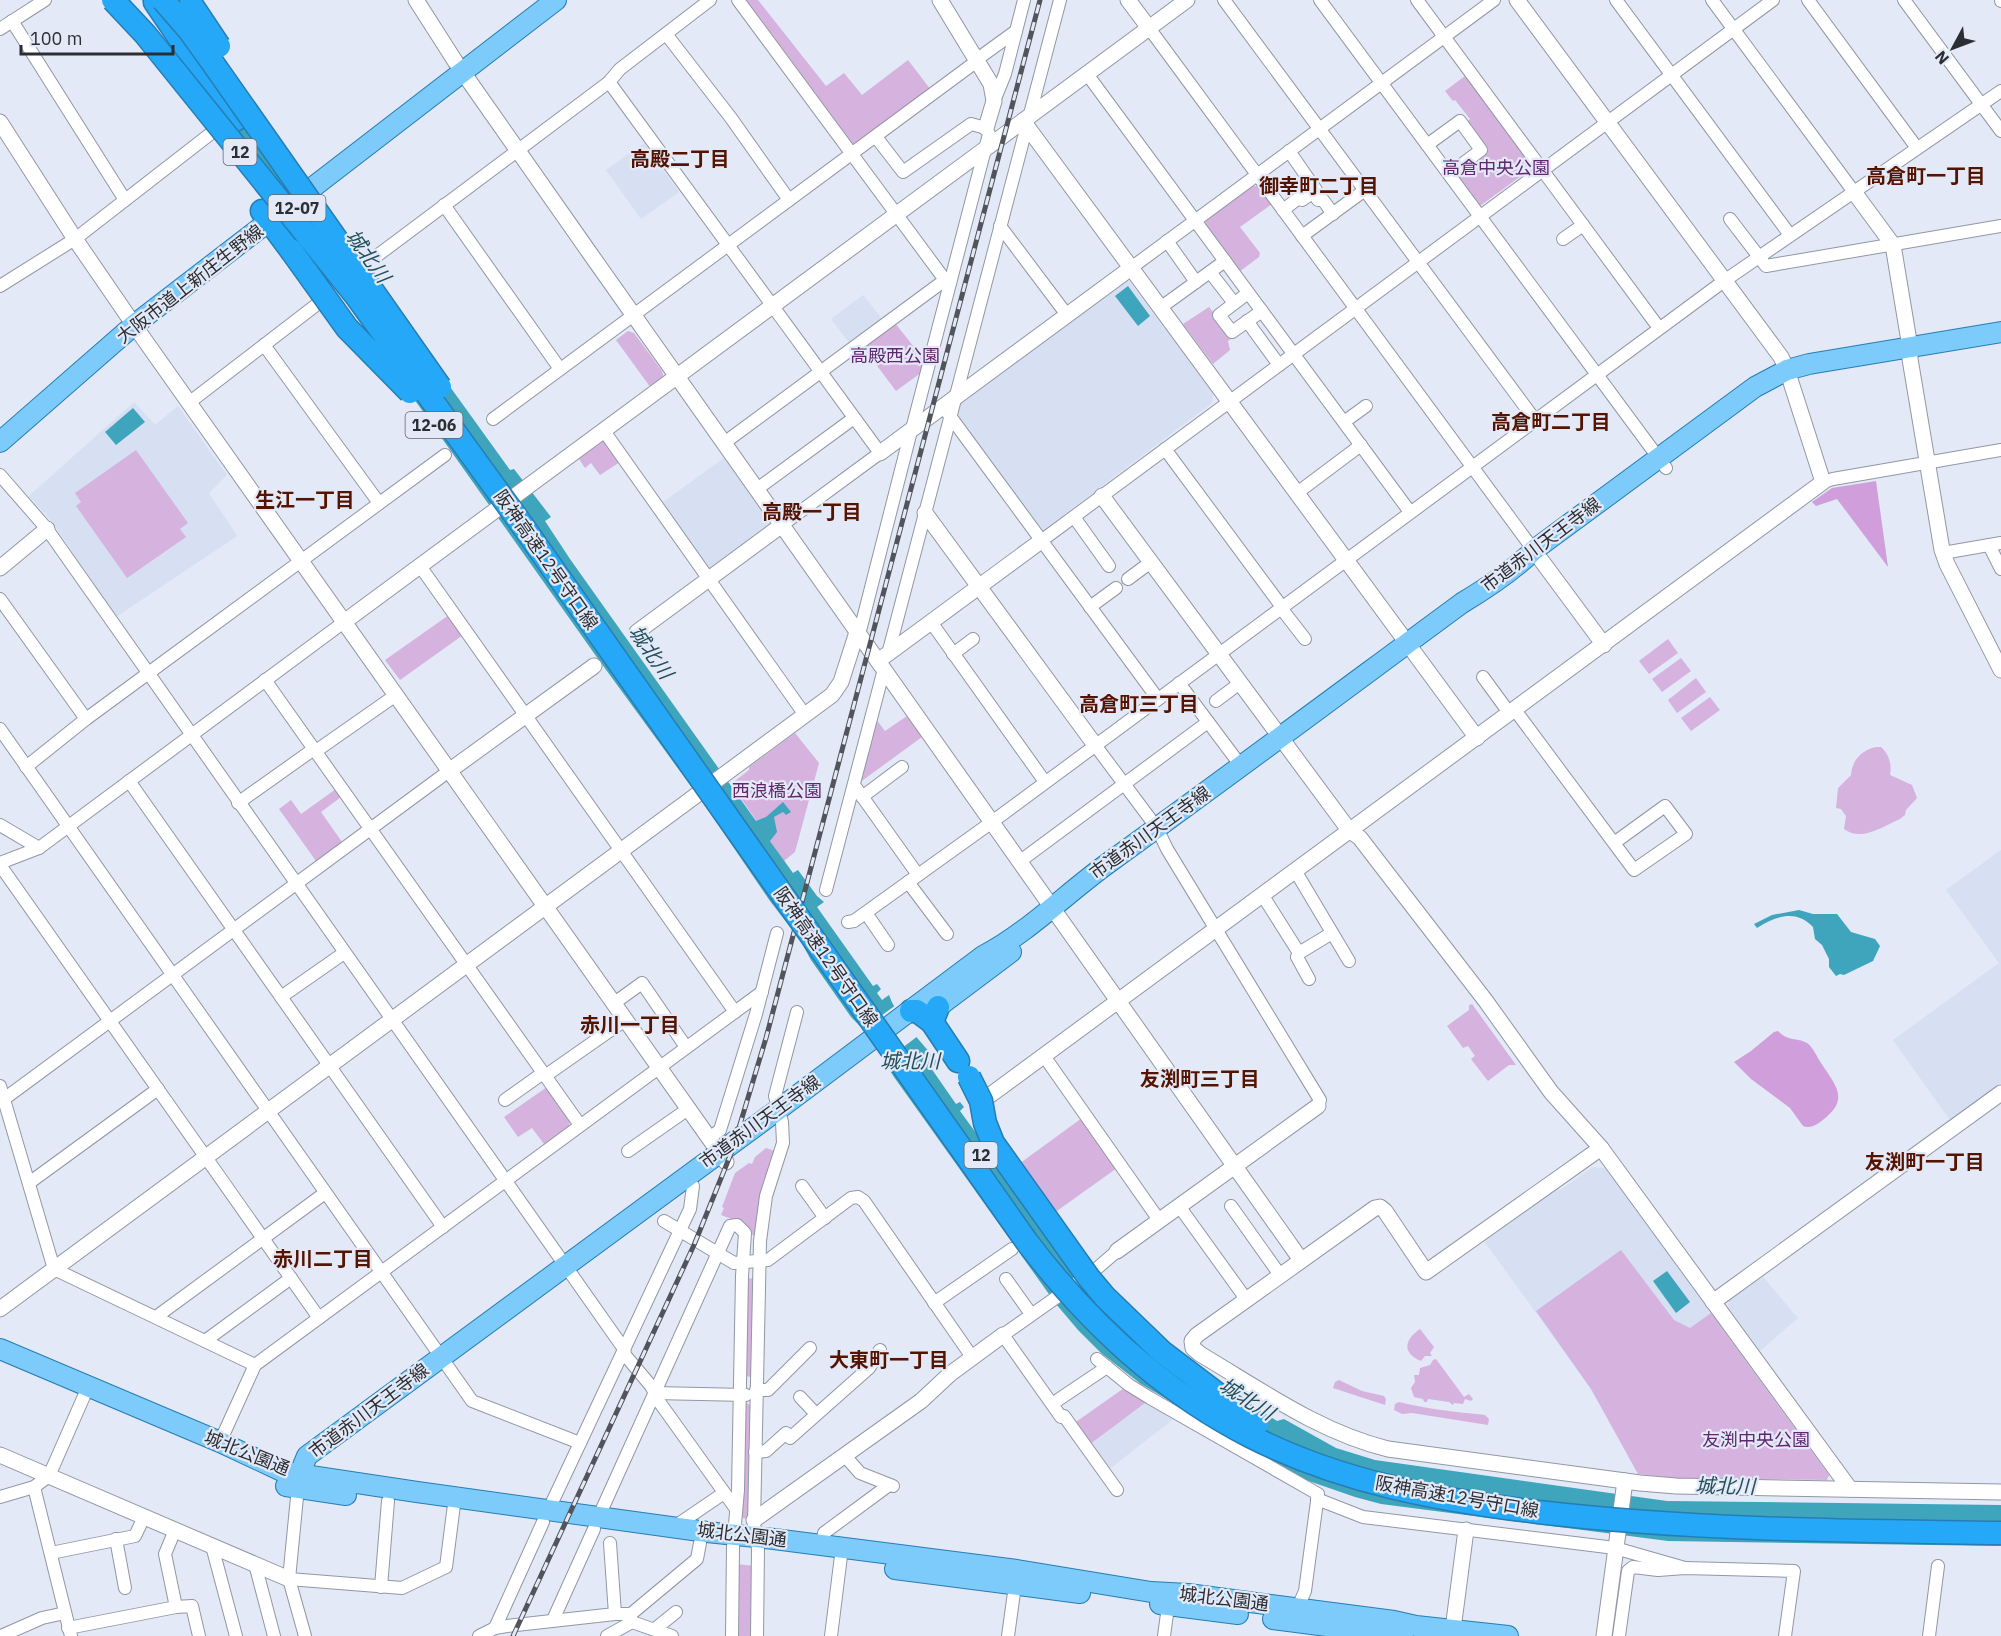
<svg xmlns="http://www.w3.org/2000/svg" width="2001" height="1636" font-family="'IBM Plex Sans','Noto Sans JP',sans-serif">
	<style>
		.built { fill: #d7dff3 }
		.green { fill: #d6b2df }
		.forest { fill: #cf9edb }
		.water { fill: #3ea5bd }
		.pier { fill: #e3e9f6 }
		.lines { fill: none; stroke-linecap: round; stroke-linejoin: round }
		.minor-casing { stroke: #9297a3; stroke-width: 14 }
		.tertiary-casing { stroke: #9297a3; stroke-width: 17 }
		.primary-casing { stroke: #277db2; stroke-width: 22 }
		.motorway-casing { stroke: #277db2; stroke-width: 25 }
		.minor { stroke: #fff; stroke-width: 12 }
		.tertiary { stroke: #fff; stroke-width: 15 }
		.primary { stroke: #7ccbfa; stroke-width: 20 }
		.motorway { stroke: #24a8f7; stroke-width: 22 }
		.rail-casing { stroke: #51545b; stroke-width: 5 }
		.rail { stroke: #e3e9f6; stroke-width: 3; stroke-dasharray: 9; stroke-linecap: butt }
		.motorway-bridge-casing { stroke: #277db2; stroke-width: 25; stroke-linecap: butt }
		.motorway-bridge { stroke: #24a8f7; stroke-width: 22 }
		.labels { text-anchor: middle; stroke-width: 4.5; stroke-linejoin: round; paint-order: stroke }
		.shield { fill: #e3e9f6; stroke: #63666e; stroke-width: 1.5 }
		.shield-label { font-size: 16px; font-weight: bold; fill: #2c2e33 }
		.park-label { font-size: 18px; fill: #60276e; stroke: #e3e9f6 }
		.street-label { font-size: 18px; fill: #2c2e33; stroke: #e3e9f6 }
		.neighbourhood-label { font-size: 20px; font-weight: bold; fill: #551401; stroke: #e3e9f6 }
		.water-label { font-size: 20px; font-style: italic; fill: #234f5a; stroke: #e3e9f6 }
	</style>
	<rect width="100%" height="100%" fill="#e3e9f6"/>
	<g class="built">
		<polygon points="644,143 679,192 641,219 606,170"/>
		<polygon points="1125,281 1129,281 1213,393 1212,403 1041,532 958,421 956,412 959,404"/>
		<polygon points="863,295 883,320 851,345 831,319"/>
		<polygon points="134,402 155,425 178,406 227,475 209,493 237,536 116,617 53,523 29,496"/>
		<polygon points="724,458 772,525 710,571 659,505"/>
		<polygon points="2001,850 2001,1083 1950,1120 1893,1040 1999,963 1946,890"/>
		<polygon points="1593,1167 1605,1168 1711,1313 1691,1328 1591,1389 1484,1241 1558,1188 1560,1190"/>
		<polygon points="1763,1277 1798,1318 1760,1351 1728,1307 1729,1301"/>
		<polygon points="1149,1400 1176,1417 1107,1471 1089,1445"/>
	</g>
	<g class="green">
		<polygon points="742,0 758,0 826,86 844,73 862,95 908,60 931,90 859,146 852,144"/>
		<polygon points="1465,76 1533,167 1480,206 1456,173 1485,151 1466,123 1470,119 1455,100 1453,101 1445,91"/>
		<polygon points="1252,186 1258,186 1272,204 1240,227 1260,253 1259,257 1239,272 1205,226 1206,220"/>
		<polygon points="1209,307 1232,338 1228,341 1230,350 1213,364 1183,324"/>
		<polygon points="895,323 925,361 922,372 896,391 863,347"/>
		<polygon points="628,331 634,333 662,371 664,379 651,388 616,340"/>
		<polygon points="605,440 620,462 600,475 591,463 585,468 579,459"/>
		<polygon points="136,450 188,523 180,529 186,537 127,578 76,506 81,502 75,493"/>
		<polygon points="449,615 463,635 400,680 385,660"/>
		<polygon points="1668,639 1678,653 1649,674 1639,661"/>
		<polygon points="1681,658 1691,671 1662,692 1652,679"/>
		<polygon points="1696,678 1706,692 1677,713 1668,700"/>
		<polygon points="1710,697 1720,710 1691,731 1681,718"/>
		<polygon points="907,716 922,737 859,783 876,719 885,731"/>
		<polygon points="795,733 819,763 795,852 784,861 731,784 749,770 749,767"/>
		<path d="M 1876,747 L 1881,747 C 1889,754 1892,764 1890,775 L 1912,785 L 1917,798 L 1906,810 L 1905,815 L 1900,819 C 1882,827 1861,842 1844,829 L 1846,816 L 1841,809 L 1836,808 L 1838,788 L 1851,775 C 1852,760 1862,750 1876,747 Z"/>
		<polygon points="336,789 341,797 321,812 342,842 316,861 279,809 291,800 301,814"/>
		<polygon points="1472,1004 1516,1065 1509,1065 1488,1081 1471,1059 1475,1056 1468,1046 1463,1048 1447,1026 1469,1010 1469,1005"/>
		<polygon points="547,1087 570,1120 569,1126 544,1144 532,1128 518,1137 504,1117"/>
		<polygon points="1082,1118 1117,1168 1054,1213 1019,1164"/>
		<polygon points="766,1148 775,1151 755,1237 739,1222 721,1215 724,1208 722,1207 735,1173 749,1163 752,1164 755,1157"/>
		<polygon points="1621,1250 1674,1320 1690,1328 1711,1313 1829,1475 1827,1480 1675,1478 1638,1474 1591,1389 1536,1311"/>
		<polygon points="753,1278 751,1377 745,1376 746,1279"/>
		<path d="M 1420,1329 L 1434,1347 L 1430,1353 L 1432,1356 L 1425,1356 L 1421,1361 C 1402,1353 1404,1340 1420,1329 Z"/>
		<polygon points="1436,1359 1464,1397 1469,1394 1473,1399 1471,1401 1465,1399 1463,1404 1454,1403 1453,1405 1449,1402 1428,1399 1427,1402 1424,1402 1423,1399 1414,1397 1411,1388 1415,1382 1414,1375 1419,1375 1420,1368 1430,1365 1433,1360"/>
		<polygon points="1339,1380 1362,1391 1384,1396 1386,1399 1385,1405 1333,1388 1335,1382"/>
		<polygon points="1127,1386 1149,1400 1089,1445 1073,1424"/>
		<polygon points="745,1402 750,1405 749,1519 742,1518"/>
		<path d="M 1399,1402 C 1427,1409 1456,1412 1485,1415 L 1489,1419 L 1488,1425 L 1412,1413 L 1402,1414 L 1394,1410 L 1395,1404 Z"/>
		<polygon points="736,1564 755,1566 754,1636 734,1636"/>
	</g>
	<g class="forest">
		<polygon points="1876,481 1888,567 1837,499 1816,506 1812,502 1832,488"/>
		<path d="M 1778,1031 C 1789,1042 1796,1037 1807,1043 C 1813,1047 1817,1057 1821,1063 C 1835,1085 1850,1098 1824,1119 C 1818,1124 1811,1129 1803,1126 L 1790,1108 L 1751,1079 L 1734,1062 L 1751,1051 L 1774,1032 Z"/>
	</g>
	<g class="water">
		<path d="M 142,0 L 183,0 L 394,309 L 510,470 L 514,469 L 551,517 L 545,521 L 570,559 L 756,821 L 766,817 L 783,802 L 791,812 L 786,815 L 783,812 L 774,817 L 777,832 L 770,841 L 793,873 L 798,870 L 817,896 L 824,902 L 817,907 L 873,986 L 877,984 L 881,989 L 877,993 L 882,1000 L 889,995 C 899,1022 921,1040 938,1063 L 931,1068 L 956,1104 L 960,1102 L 964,1107 L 960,1111 L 979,1137 L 1131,1328 L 1277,1421 L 1284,1419 L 1336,1448 L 1375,1460 L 1667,1501 L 2001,1505 L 2001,1546 L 1668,1541 L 1381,1504 L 1355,1497 L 1303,1479 L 1141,1384 L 1101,1353 L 1078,1330 L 1056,1304 L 894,1077 L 863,1029 L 851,1017 L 811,960 L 800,940 L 770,901 L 704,804 L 596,656 L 339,293 Z"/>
		<polygon points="1128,286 1150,316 1138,326 1115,296"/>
		<polygon points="133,408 145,422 116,445 105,432"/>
		<path d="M 1799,910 L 1813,914 L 1837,914 L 1851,932 L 1875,939 L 1880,946 L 1873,961 L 1844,975 L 1840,974 L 1836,976 L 1829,967 L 1829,959 L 1822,945 L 1815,939 L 1813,927 C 1796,909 1776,916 1757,928 L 1754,924 L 1772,915 Z"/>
		<polygon points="1667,1271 1690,1302 1676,1313 1653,1281"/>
	</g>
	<polygon class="pier" points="896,1005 918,1036 882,1063 860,1031"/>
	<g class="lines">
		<g class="minor-casing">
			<g id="minor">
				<polyline points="738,0 945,280 950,283"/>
				<polyline points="1224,0 1535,420"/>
				<polyline points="1320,0 1666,468"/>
				<polyline points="1417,0 1659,328"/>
				<polyline points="1616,0 1790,235"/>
				<polyline points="1712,0 1854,192"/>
				<polyline points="1808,0 1917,148"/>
				<polyline points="1904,0 2001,131"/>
				<polyline points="2001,0 2001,1"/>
				<polyline points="12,21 125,200"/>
				<polyline points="1149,28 1538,556"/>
				<polyline points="0,29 45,0"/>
				<polyline points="666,34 731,118 789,200"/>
				<polyline points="976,60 1016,31"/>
				<polyline points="1087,74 1410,512"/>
				<polyline points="609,82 880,453 782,525"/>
				<polyline points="994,101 1005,74 1024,0"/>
				<polyline points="876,137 903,172 971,124 986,128 989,134 912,429"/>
				<polyline points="1427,145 1460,121 1481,150 1449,174"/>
				<polyline points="1313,193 1318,200 1323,200 1333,214"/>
				<polyline points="444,205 560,369"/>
				<polyline points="1283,210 1300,197 1302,200 1316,190 1289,151"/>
				<polyline points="1730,219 1766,266 2001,226"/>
				<polyline points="1000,226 1067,315"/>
				<polyline points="1302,236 1365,190"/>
				<polyline points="1563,239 1583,225"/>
				<polyline points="1167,241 1196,282"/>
				<polyline points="378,255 609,82 620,69 710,0"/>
				<polyline points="1131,268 1494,0"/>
				<polyline points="1210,272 1234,303"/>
				<polyline points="0,286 75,239 214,131"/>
				<polyline points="1248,293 1219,315 1232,332 1262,311"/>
				<polyline points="1160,308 1225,261"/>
				<polyline points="1247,321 1279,365"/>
				<polyline points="264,345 379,503"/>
				<polyline points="190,402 320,302"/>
				<polyline points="947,412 1158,699"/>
				<polyline points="493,419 977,61"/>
				<polyline points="1344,422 1366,406"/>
				<polyline points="604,431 805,715"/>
				<polyline points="724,443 945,280"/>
				<polyline points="1165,449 1282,607"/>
				<polyline points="0,475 47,529 624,1349 625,1355 651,1386 660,1403 736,1509"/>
				<polyline points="1823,482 1833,479 2001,450"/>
				<polyline points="757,489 854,418"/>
				<polyline points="1297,493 1361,445"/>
				<polyline points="1074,517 1109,566"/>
				<polyline points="1041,541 1773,0"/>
				<polyline points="1989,545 2001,569"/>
				<polyline points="1943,553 2001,543"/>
				<polyline points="420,566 735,1012"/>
				<polyline points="1128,579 1151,562"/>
				<polyline points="0,599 86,719"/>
				<polyline points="1090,607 1116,588"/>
				<polyline points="1281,608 1305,639"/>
				<polyline points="931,622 1045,782"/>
				<polyline points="857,632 861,627 911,431"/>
				<polyline points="888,654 1060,0"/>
				<polyline points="953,654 973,639"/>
				<polyline points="1483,677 1510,714"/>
				<polyline points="265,680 580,1125"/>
				<polyline points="1179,683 1241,766"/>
				<polyline points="1216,701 1240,683"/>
				<polyline points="1515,710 1634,870 1686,834 1665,806 1614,843"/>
				<polyline points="0,729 472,1401 580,1443"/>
				<polyline points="1095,745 1157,828 1167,849 1320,1100 1318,1106"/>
				<polyline points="316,751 396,695"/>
				<polyline points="26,767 86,719 445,455"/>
				<polyline points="129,781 443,1227"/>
				<polyline points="854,785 918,875"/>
				<polyline points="862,797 902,767"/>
				<polyline points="238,803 314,749"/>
				<polyline points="0,825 39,848"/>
				<polyline points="1019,862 1208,722"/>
				<polyline points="0,863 39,848 344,622"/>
				<polyline points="0,865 319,1318"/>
				<polyline points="1296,872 1349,961"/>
				<polyline points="908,882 947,934"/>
				<polyline points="826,890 884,669"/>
				<polyline points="1263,896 1299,953 1297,957 1309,979"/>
				<polyline points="866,913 888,945"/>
				<polyline points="848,922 854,921 992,822 1724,281 2001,91"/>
				<polyline points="1299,953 1332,933"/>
				<polyline points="281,997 344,953"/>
				<polyline points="613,1004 642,983 686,1047"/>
				<polyline points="1044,1056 1159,1220"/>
				<polyline points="545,1076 625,1020"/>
				<polyline points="0,1086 54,1269 255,1365"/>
				<polyline points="505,1100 543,1073"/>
				<polyline points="0,1102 449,771"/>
				<polyline points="709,1138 720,1130 756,1014 777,933"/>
				<polyline points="628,1151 688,1109"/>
				<polyline points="29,1183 158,1089"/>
				<polyline points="802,1186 825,1218"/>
				<polyline points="1179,1206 1246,1299"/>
				<polyline points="1231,1206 1280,1275"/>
				<polyline points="664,1221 734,1263 768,1260 851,1198 858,1197 864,1201 972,1357"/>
				<polyline points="1006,1279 1031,1314"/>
				<polyline points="934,1303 1012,1249"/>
				<polyline points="156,1317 325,1193"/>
				<polyline points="205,1341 291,1278"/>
				<polyline points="1097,1359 1129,1385 1150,1398 1318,1494 1305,1591 1295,1614"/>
				<polyline points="756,1390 768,1390 810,1348"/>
				<polyline points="655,1393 746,1395"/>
				<polyline points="800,1397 816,1414"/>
				<polyline points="1052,1404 1107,1367"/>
				<polyline points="220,1442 255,1365 762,992"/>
				<polyline points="755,1452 766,1451 786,1433 790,1438 869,1368 880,1350"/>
				<polyline points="845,1456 860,1473 893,1486"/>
				<polyline points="34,1487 71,1636"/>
				<polyline points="298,1487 289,1579 305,1636"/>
				<polyline points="1117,1490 1064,1416 1061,1417 1003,1335 1095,1270 1117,1251"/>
				<polyline points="0,1497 34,1487 49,1476 88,1387"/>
				<polyline points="1317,1499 1363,1517 1615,1548 1685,1568"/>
				<polyline points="549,1509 690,1209 693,1186"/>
				<polyline points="599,1516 730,1226 737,1225 745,1233 742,1276 738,1490 733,1547 732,1636"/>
				<polyline points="674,1527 724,1493"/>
				<polyline points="175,1530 165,1554 176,1607 192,1606 199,1636"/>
				<polyline points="116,1539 125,1588"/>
				<polyline points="610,1543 615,1614"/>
				<polyline points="822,1545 824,1533 889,1485"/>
				<polyline points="212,1546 236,1636"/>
				<polyline points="51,1553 135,1536 144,1517"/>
				<polyline points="255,1564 274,1636"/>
				<polyline points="289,1579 402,1588 446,1567 455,1497"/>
				<polyline points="381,1587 388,1501"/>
				<polyline points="553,1620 594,1529"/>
				<polyline points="68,1628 176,1607"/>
				<polyline points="495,1628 543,1522"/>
				<polyline points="655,1629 676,1612"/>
				<polyline points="1,1636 42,1618 65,1613"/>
				<polyline points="479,1636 495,1628 507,1626 615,1614 631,1614 697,1559 700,1543"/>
				<polyline points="607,1636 632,1622 672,1636"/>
				<polyline points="757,1636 758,1549 754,1524 760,1241 766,1196 783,1143 782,1122 775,1096 797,1012"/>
				<polyline points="831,1636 842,1548"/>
				<polyline points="1008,1636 1016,1578"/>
				<polyline points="1164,1636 1169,1599"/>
				<polyline points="1619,1636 1628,1571 1633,1567 1658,1570 1685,1568 1794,1571 1785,1636"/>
				<polyline points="1929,1636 1938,1566"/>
			</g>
		</g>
		<g class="tertiary-casing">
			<g id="tertiary">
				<polyline points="416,0 455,61 589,252 1301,1260"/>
				<polyline points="940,0 991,84 994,101 986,128"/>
				<polyline points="1128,0 1149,28"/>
				<polyline points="1023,121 1477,738"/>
				<polyline points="0,122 75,239 134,325 726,1162"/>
				<polyline points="1854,192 1893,245 1910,347 1910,359 1942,550 1947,564 2001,670"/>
				<polyline points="880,453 1131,268"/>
				<polyline points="1102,496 1349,830 1360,838 1380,864 1485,1000 1551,1092 1601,1148 1850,1489"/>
				<polyline points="925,513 1095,745"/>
				<polyline points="1541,560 1604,645"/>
				<polyline points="0,568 47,529"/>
				<polyline points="344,622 1187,0"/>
				<polyline points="637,632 782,525"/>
				<polyline points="878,661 1041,541"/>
				<polyline points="449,771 594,666"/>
				<polyline points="989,1096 1823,482 1787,370 1781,357 1517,0"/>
				<path d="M 1601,1148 L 1426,1272 L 1385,1211 L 1380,1207 L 1375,1208 L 1197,1335 L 1192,1341 L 1193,1348 L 1200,1354 C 1261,1390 1319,1432 1388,1449 L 1640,1483 L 1676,1486 L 2001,1492"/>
				<polyline points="1117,1251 1318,1106"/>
				<polyline points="1713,1302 2001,1093"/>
				<polyline points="0,1309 832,695 841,682 857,632"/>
				<polyline points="0,1455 289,1579"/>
				<polyline points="754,1520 921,1401 950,1374 1003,1335"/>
				<polyline points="1453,1629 1466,1530"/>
				<polyline points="1604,1636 1625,1481"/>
			</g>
		</g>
		<g class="primary-casing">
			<g id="primary">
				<polyline points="0,442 134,325 556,0"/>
				<polyline points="927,1015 1011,952"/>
				<polyline points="0,1349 220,1442 284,1472 417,1492 707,1532 774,1539 1017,1570 1151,1592 1188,1594 1394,1621 1416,1626 1508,1636"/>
				<polyline points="286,1486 346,1495"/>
				<path d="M 298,1487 L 300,1473 L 307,1456 L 779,1109 L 983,956 C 1026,934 1067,893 1107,864 C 1226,778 1344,690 1462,603 C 1487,588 1513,571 1534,550 L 1755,387 L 1787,370 L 1809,364 L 2001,332"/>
				<polyline points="895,1569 1080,1593"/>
				<polyline points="1160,1604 1238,1614"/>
				<polyline points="1273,1619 1403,1636"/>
			</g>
		</g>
		<g class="motorway-casing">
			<g id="motorway">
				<polyline points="155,2 235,120"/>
				<polyline points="262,211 291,250"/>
				<polyline points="938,1007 932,1022 958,1061"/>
				<polyline points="911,1011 917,1011 932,1022"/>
			</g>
		</g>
		<use href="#minor" class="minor"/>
		<use href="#tertiary" class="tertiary"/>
		<use href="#primary" class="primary"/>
		<use href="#motorway" class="motorway"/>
		<g class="rail-casing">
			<polyline id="rail" points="513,1636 694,1245 732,1151 766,1038 1040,0"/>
		</g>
		<use href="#rail" class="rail"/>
		<g class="motorway-bridge-casing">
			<g id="motorway-bridge">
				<path d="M 113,0 L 145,34 L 357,297 L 520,522 L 1027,1242 C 1088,1322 1160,1390 1250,1436 C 1340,1482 1438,1500 1538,1512 C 1692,1530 1846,1531 2001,1533"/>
				<polyline points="163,0 189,30 212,62 440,387"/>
				<polyline points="191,4 219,46"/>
				<polyline points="291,250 347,328 410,392"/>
				<polyline points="969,1077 981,1101 985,1123 993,1143 1089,1278 1105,1297 1162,1352 1257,1424"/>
			</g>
		</g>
		<use href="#motorway-bridge" class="motorway-bridge"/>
	</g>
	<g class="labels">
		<g class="shield">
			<rect x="223.5" y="139" width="33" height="26" rx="4.5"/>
			<rect x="268.5" y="195" width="57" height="26" rx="4.5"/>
			<rect x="405.5" y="412" width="57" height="26" rx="4.5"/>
			<rect x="964.5" y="1142" width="33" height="26" rx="4.5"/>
		</g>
		<g class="shield-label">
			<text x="240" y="158">12</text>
			<text x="297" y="214">12-07</text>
			<text x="434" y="431">12-06</text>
			<text x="981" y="1161">12</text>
		</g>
		<g class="park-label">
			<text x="1496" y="174">高倉中央公園</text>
			<text x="895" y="362">高殿西公園</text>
			<text x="777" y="797">西浪橋公園</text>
			<text x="1756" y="1446">友渕中央公園</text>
		</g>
		<g class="street-label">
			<text transform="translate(190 284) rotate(-38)" y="6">大阪市道上新庄生野線</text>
			<text transform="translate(1541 545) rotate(-37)" y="6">市道赤川天王寺線</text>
			<text transform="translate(546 560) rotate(55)" y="6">阪神高速12号守口線</text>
			<text transform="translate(1150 833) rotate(-36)" y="6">市道赤川天王寺線</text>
			<text transform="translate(826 957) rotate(55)" y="6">阪神高速12号守口線</text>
			<text transform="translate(760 1122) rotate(-36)" y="6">市道赤川天王寺線</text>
			<text transform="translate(369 1411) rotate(-37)" y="6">市道赤川天王寺線</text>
			<text transform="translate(247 1453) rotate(22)" y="6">城北公園通</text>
			<text transform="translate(1457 1497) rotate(10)" y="6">阪神高速12号守口線</text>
			<text transform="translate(742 1535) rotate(7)" y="6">城北公園通</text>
			<text transform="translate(1224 1599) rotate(7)" y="6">城北公園通</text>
		</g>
		<g class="neighbourhood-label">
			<text x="680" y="166">高殿二丁目</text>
			<text x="1926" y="183">高倉町一丁目</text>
			<text x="1319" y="193">御幸町二丁目</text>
			<text x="1551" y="429">高倉町二丁目</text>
			<text x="305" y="507">生江一丁目</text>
			<text x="812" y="519">高殿一丁目</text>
			<text x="1139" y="711">高倉町三丁目</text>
			<text x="630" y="1032">赤川一丁目</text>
			<text x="1200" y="1086">友渕町三丁目</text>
			<text x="1925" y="1169">友渕町一丁目</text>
			<text x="323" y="1266">赤川二丁目</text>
			<text x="889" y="1367">大東町一丁目</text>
		</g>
		<g class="water-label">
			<text transform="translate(368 256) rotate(54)" y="7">城北川</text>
			<text transform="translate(651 652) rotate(55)" y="7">城北川</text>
			<text x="910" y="1068">城北川</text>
			<text transform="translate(1247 1399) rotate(32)" y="7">城北川</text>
			<text transform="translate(1725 1486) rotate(1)" y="7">城北川</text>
		</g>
	</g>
	<g transform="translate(1953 48) rotate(229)" stroke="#e3e9f6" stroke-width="4.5" paint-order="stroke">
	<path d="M0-4.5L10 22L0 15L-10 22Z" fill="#2c2e33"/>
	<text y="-9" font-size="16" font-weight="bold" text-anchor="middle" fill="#2c2e33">N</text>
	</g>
	<path d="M21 45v9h152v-9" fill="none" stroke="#2c2e33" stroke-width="3"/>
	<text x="30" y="45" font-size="18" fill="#2c2e33" stroke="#e3e9f6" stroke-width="4.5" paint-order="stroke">100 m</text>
</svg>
